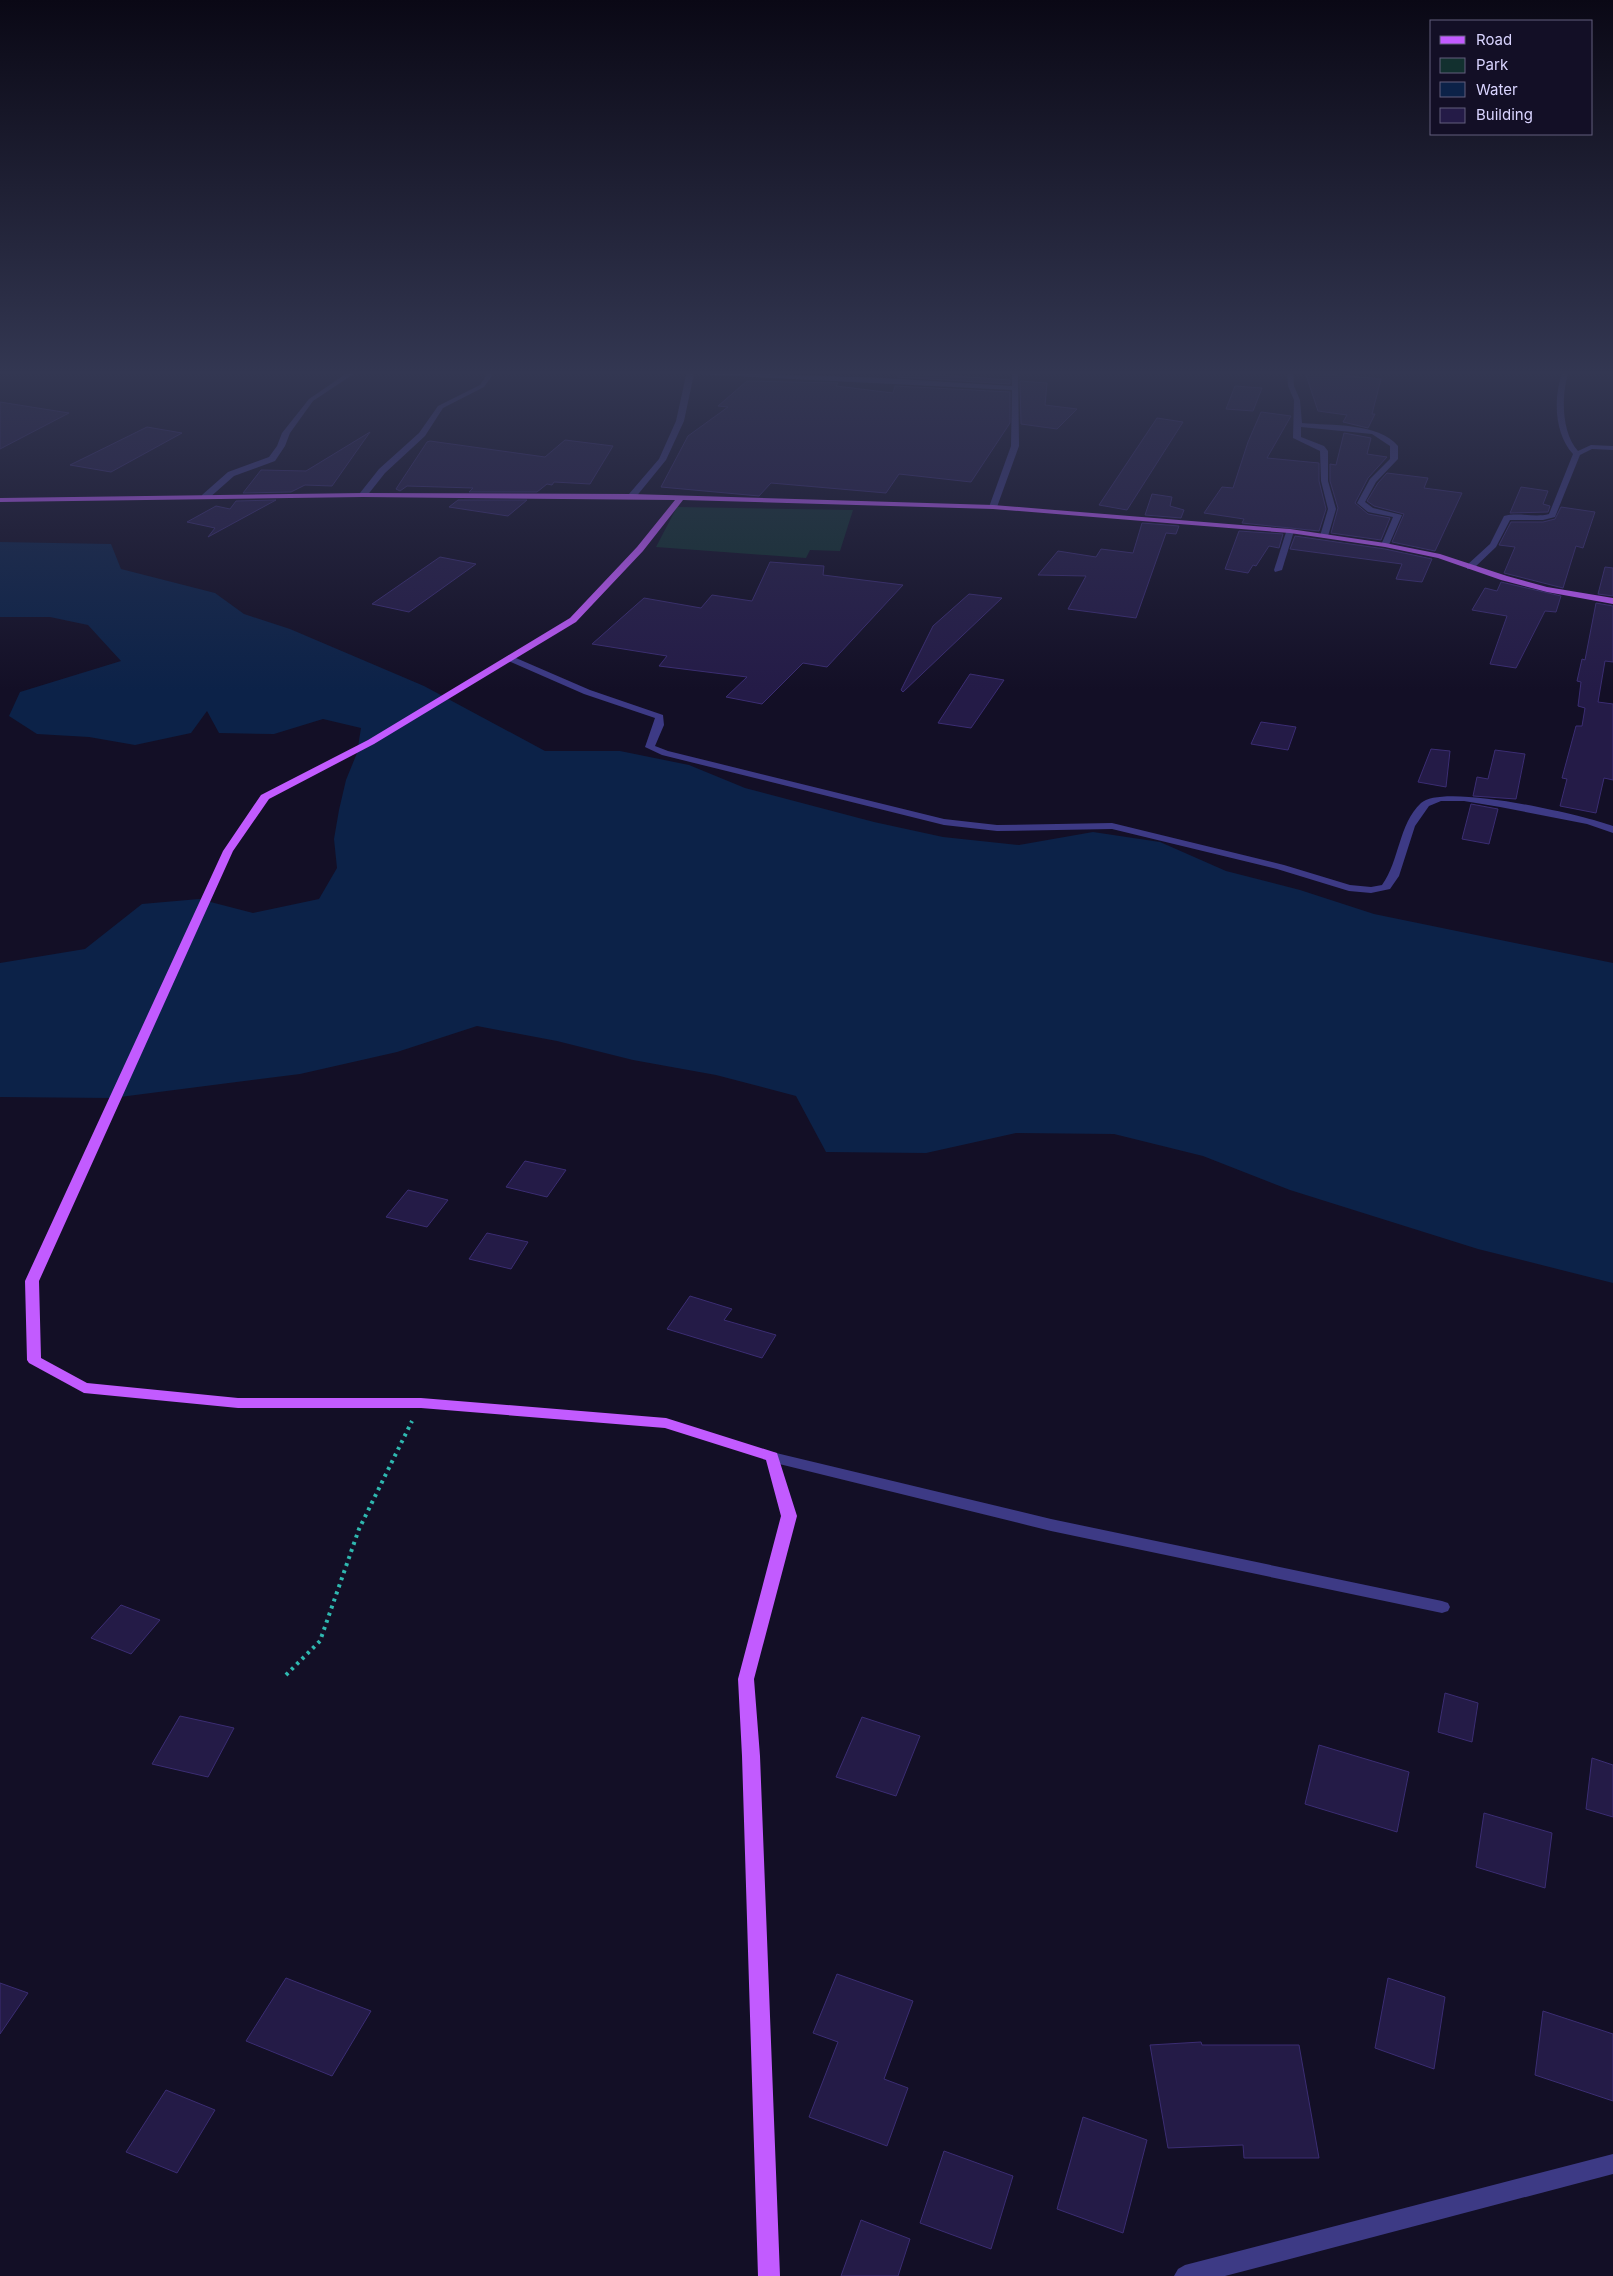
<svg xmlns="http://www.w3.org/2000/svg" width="1613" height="2276" font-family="Inter,sans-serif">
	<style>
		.green { fill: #12302f }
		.water { fill: #0c2248 }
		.building { fill: #241b47; stroke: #3b2d73 }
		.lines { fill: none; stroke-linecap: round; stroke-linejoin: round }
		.path { stroke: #2fb8b0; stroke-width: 4; stroke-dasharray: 3 4.5; stroke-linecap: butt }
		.minor { fill: #3d3a85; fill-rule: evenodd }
		.major { fill: #c25bff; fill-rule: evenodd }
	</style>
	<rect width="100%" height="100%" fill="#130f26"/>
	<polygon class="green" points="677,507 853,510 840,551 810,550 806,558 656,547"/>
	<polygon class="water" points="0,542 111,544 121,569 215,593 244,614 290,629 424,686 545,751 620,751 689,765 745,788 874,822 943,837 1019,845 1093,832 1160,842 1226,871 1300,890 1374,914 1613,963 1613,1283 1478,1249 1290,1190 1203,1156 1114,1134 1016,1133 926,1153 826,1152 796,1096 716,1075 633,1060 557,1041 477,1026 397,1052 300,1074 112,1098 0,1097 0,963 85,949 142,904 199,899 253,913 319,899 337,868 334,839 339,810 346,780 357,753 361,728 323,719 274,734 219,733 207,711 191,733 135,745 89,737 37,734 9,716 20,692 121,661 88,625 50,617 0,617"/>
	<g class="building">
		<polygon points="899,372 1010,380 1010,384 897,377"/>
		<polygon points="1305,372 1381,379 1372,414 1375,414 1368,428 1343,422 1347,415 1318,411"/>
		<polygon points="747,381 838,383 836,386 893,393 895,386 1010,392 1010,423 971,482 899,474 886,493 771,483 759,496 661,487 688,436 728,407 718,406"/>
		<polygon points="1020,381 1047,383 1045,405 1077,409 1057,429 1021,424"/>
		<polygon points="1235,386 1262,388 1253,411 1226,409"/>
		<polygon points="0,402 69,413 0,449"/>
		<polygon points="1261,412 1291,416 1267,458 1319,463 1319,481 1326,509 1319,531 1242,523 1244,519 1204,513 1222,487 1233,488 1248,442"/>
		<polygon points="1157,418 1183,422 1127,510 1099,505"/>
		<polygon points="147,427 182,433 111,472 70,465"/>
		<polygon points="370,432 332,486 305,485 291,492 243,493 261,470 306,471"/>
		<polygon points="1344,433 1371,438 1367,454 1387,457 1368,478 1355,503 1368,514 1390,518 1381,540 1331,533 1338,508 1330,481 1330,464 1336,465"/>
		<polygon points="565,440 613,446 590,484 554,482 552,485 547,484 537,492 469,492 473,488 407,486 400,491 396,489 427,442 430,441 545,457"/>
		<polygon points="1387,473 1428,478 1424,488 1462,493 1435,551 1392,542 1404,514 1374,506 1367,501 1378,483"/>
		<polygon points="1521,487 1548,491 1543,504 1550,506 1548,512 1510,513"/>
		<polygon points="1152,494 1172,497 1170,506 1184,510 1181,518 1145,515"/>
		<polygon points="276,500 208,537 215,528 187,522 216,506 230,509 236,501"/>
		<polygon points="458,500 527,500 508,516 449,507"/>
		<polygon points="1561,507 1595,512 1583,548 1576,546 1563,588 1504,573 1515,547 1499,545 1511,522 1543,522 1555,519"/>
		<polygon points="1142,523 1179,526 1176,534 1166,533 1136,618 1068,609 1086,576 1038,575 1058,551 1096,557 1101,549 1133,553"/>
		<polygon points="1239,531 1283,534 1279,548 1269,546 1256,566 1253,565 1248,573 1225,569"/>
		<polygon points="1295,536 1385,549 1432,559 1422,582 1396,579 1402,564 1290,549"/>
		<polygon points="440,557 476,564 409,612 372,604"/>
		<polygon points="770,562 824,566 823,575 903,585 827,667 803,663 762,704 726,697 747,677 659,666 667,656 592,644 644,598 701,608 712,595 752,601"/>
		<polygon points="1605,567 1613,568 1613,596 1598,594"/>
		<polygon points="1501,582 1561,596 1556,612 1545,611 1516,668 1490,664 1507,616 1472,610 1485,588 1497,591"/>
		<polygon points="969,594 1002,598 903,692 901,690 933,626"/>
		<polygon points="1596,603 1613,606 1613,662 1605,661 1598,702 1613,704 1613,780 1604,778 1596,813 1560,806 1567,779 1562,778 1576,726 1582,726 1585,708 1578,706 1581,682 1577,681 1582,659 1585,660"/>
		<polygon points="970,674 1004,680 971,728 938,723"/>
		<polygon points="1261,722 1296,727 1288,750 1251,744"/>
		<polygon points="1431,749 1450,751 1446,787 1418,782"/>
		<polygon points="1495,750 1525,754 1516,799 1473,796 1477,777 1488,779"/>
		<polygon points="1471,804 1498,809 1489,844 1462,839"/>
		<polygon points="525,1161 566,1170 547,1197 506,1187"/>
		<polygon points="408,1190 448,1200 427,1227 386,1217"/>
		<polygon points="487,1233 528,1242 511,1269 469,1259"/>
		<polygon points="690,1296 732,1309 724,1320 776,1335 762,1358 667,1329"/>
		<polygon points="121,1605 160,1620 131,1654 91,1638"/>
		<polygon points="1445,1693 1478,1703 1472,1742 1438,1732"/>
		<polygon points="180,1716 234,1728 208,1777 152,1764"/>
		<polygon points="862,1717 920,1736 896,1796 836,1777"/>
		<polygon points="1319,1745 1409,1772 1397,1832 1305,1804"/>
		<polygon points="1592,1758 1613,1765 1613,1817 1586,1809"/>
		<polygon points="1484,1813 1552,1833 1545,1888 1476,1867"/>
		<polygon points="837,1974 913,2001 884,2079 908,2088 887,2146 809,2117 838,2042 813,2033"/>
		<polygon points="286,1978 371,2011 332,2076 246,2041"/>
		<polygon points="1388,1978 1445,1997 1434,2069 1375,2048"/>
		<polygon points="0,1983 28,1993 0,2034"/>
		<polygon points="1543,2011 1613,2034 1613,2101 1535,2075"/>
		<polygon points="1201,2042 1202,2045 1299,2045 1319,2158 1244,2158 1243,2145 1168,2148 1150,2045"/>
		<polygon points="166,2090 215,2110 177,2173 126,2152"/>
		<polygon points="1083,2117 1147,2140 1123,2233 1057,2209"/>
		<polygon points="944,2151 1013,2176 991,2249 920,2223"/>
		<polygon points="861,2220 910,2239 898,2276 841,2276"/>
	</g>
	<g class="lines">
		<polyline class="path" points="286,1675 320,1641 359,1529 412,1421"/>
		<g class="minor">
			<polygon points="350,371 358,371 313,401 290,433 285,446 275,461 234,476 208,499 202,499 202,495 228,472 269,457 277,446 282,433 309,399"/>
			<polygon points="485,371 491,371 492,376 484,387 443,408 425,436 385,473 366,497 360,497 360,493 379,469 419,433 438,406 480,385 486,376"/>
			<polygon points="687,371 884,378 1012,386 1012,371 1018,371 1019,446 997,507 993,509 989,507 1011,446 1012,390 694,374 684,421 666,460 635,498 629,498 629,494 659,459 676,421"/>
			<path d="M 1287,371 L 1293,371 L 1294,386 L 1300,400 L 1302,423 C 1331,426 1378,422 1398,446 L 1398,459 L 1376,482 L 1365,502 L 1373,508 L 1402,515 L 1388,547 L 1381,545 L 1393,517 L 1368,512 L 1357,503 L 1370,479 L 1390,459 L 1390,446 L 1372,434 L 1301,427 L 1301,437 L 1324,446 L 1328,451 L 1328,481 L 1336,509 L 1328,536 L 1324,538 L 1320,536 L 1328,509 L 1321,481 L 1320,451 L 1293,438 L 1294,400 L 1288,386 Z"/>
			<path d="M 1563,371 L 1569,371 C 1561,394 1561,432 1578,451 L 1591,445 L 1613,446 L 1613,450 L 1592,449 L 1580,455 L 1555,517 L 1543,520 L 1510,520 L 1496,547 L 1473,569 L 1467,569 L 1467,565 L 1490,544 L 1504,516 C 1519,512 1535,518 1549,514 L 1573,454 C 1554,433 1553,397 1563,371 Z"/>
			<polygon points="1287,529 1294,531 1282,570 1275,572 1274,570"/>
			<path d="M 509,655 L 590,690 L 663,715 L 664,725 L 655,746 L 668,751 L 944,819 L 997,825 L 1112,823 L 1284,865 L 1350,885 L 1371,887 L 1382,885 C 1400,860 1398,825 1421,803 C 1443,782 1583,815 1613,826 L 1613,833 L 1587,824 L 1500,807 L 1464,801 L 1441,801 L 1429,806 L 1415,826 L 1399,876 L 1390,889 L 1371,893 L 1349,891 L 1277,869 L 1112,829 L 997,831 L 944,825 L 662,755 L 645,747 L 655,718 L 584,694 L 506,660 L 505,658 Z"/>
			<polygon points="772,1452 1051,1519 1442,1601 1448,1603 1450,1607 1448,1611 1442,1613 1051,1531 767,1461 765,1457 767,1453"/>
			<polygon points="1613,2154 1613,2174 1225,2276 1174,2276 1178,2269 1185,2265"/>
		</g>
		<polygon class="major" points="363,493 632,494 993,505 1290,529 1385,543 1440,554 1507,576 1547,587 1613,598 1613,604 1547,592 1501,580 1438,558 1385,547 1290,533 993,509 683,500 643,551 576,622 374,744 269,799 233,851 39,1281 41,1358 87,1383 238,1398 421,1398 666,1418 777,1453 797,1516 754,1679 760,1756 780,2276 758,2276 742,1756 738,1679 781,1516 766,1460 665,1428 421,1408 238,1408 84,1393 29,1363 27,1360 25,1281 223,851 261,795 368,740 570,618 637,547 675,500 363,497 0,502 0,498"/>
	</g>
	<linearGradient id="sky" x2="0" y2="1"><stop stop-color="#0a0815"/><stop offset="0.54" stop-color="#333752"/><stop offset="1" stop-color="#333752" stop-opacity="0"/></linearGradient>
	<rect width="1613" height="690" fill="url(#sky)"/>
	<rect x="1430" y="20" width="162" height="115" fill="#130f26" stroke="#625e7d"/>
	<rect x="1440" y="36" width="25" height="8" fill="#c25bff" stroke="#625e7d"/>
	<text x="1476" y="45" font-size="15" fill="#d9d4ff">Road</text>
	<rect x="1440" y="58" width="25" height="15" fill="#12302f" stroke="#625e7d"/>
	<text x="1476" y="70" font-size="15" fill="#d9d4ff">Park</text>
	<rect x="1440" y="82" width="25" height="15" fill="#0c2248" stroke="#625e7d"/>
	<text x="1476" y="95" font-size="15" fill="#d9d4ff">Water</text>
	<rect x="1440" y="108" width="25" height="15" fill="#241b47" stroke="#625e7d"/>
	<text x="1476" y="120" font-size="15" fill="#d9d4ff">Building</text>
</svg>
